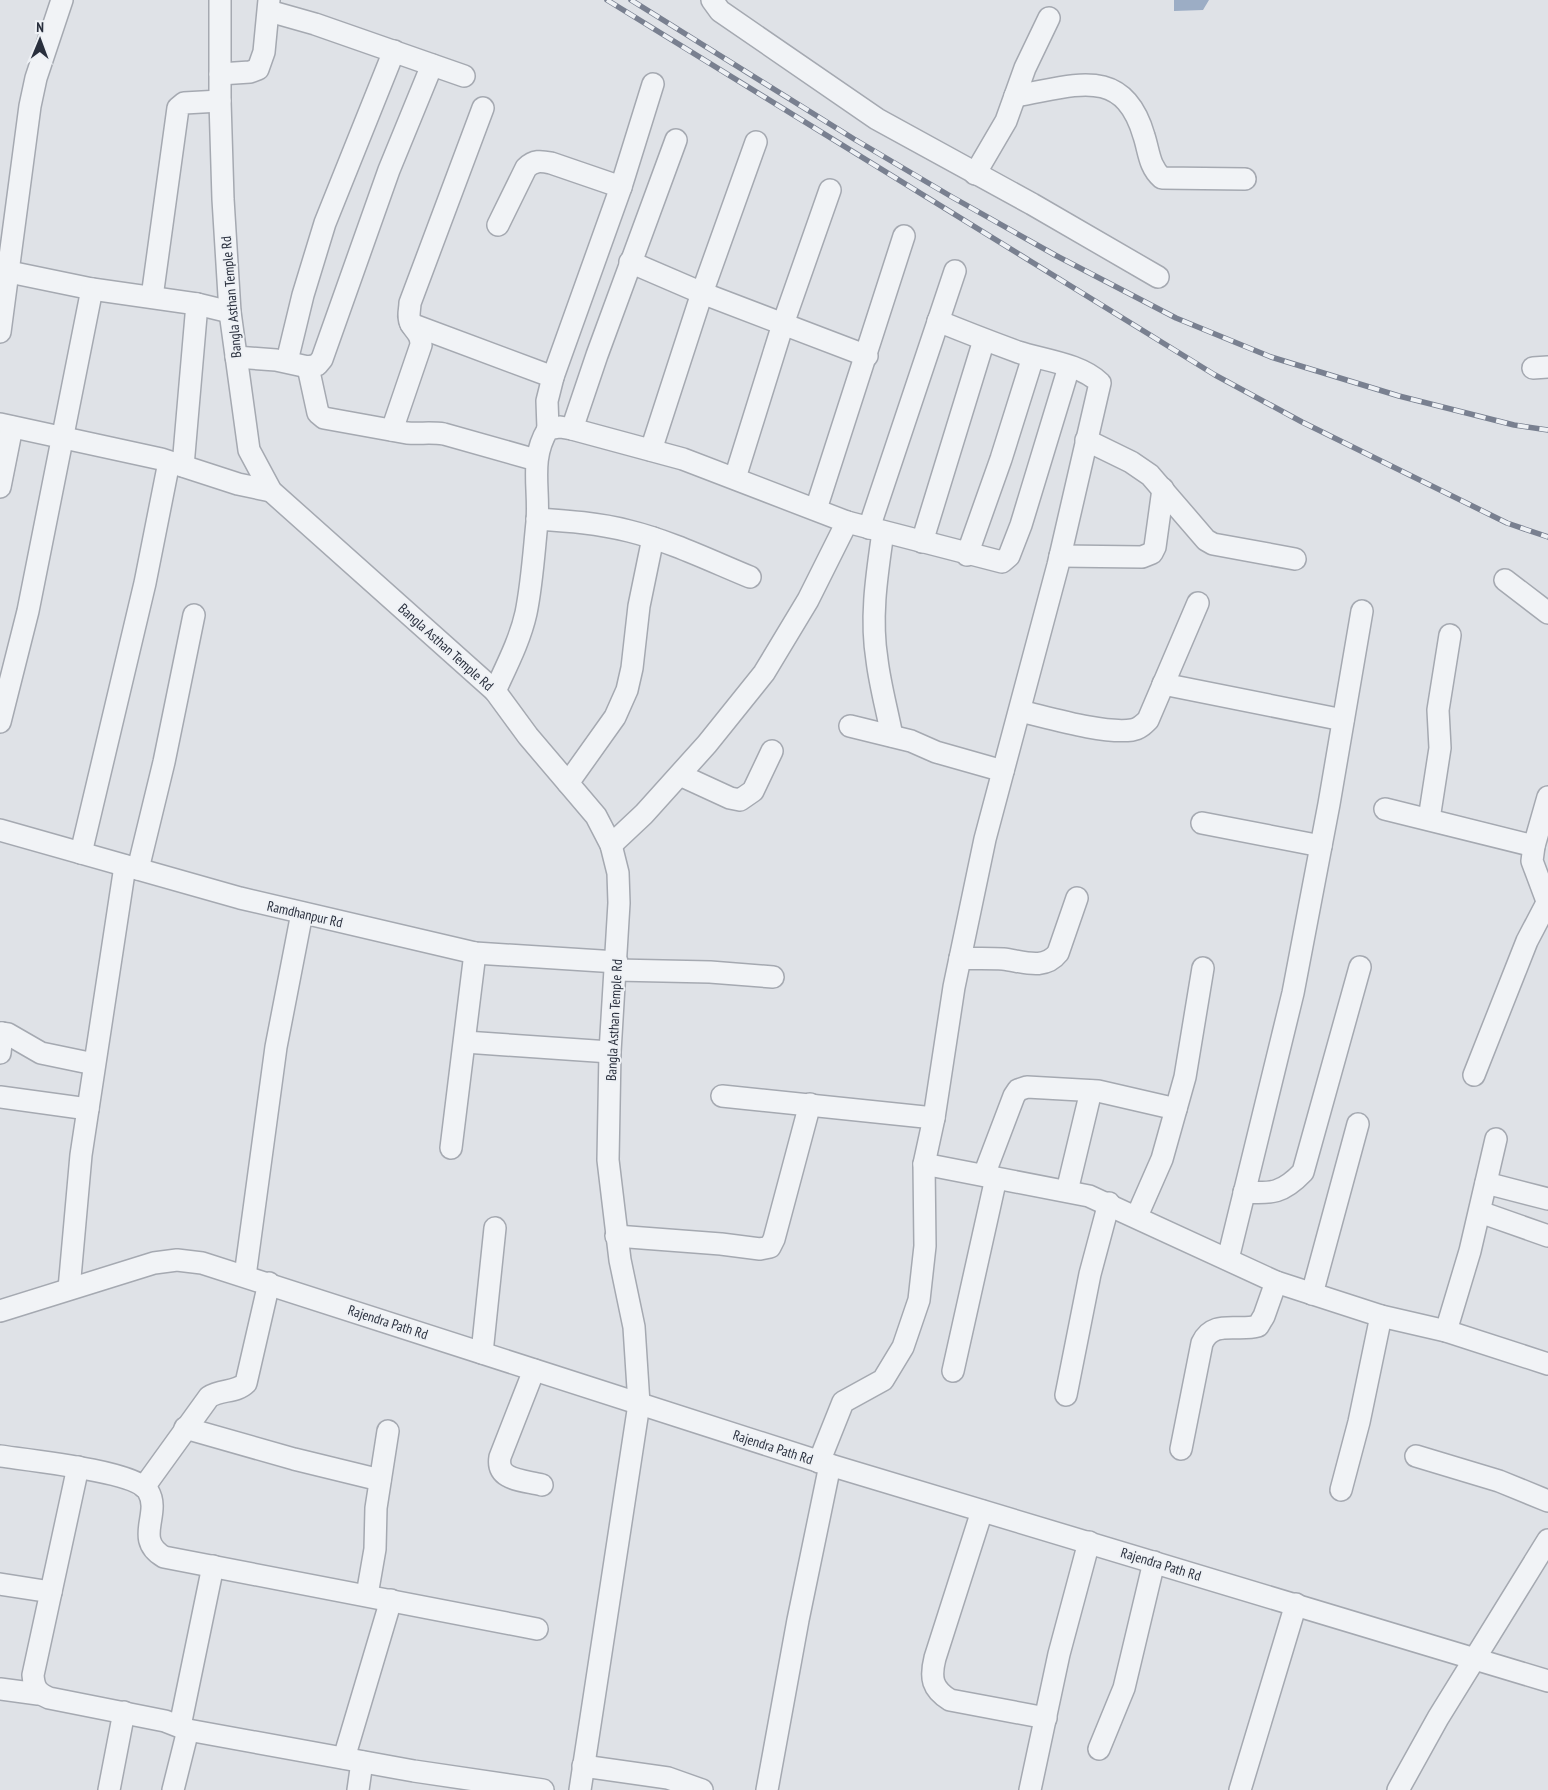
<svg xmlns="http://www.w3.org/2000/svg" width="1548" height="1790" font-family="'PT Sans Narrow',sans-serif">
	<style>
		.water { fill: #9cadc5 }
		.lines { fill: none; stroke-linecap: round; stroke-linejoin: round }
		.minor-casing { stroke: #a5a9b1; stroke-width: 24 }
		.minor { stroke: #f1f3f6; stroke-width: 21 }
		.rail-casing { stroke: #798090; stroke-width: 5.5 }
		.rail { stroke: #eef1f5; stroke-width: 4; stroke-dasharray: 11; stroke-linecap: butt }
		.labels { text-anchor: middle; stroke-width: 4; stroke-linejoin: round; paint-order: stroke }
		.street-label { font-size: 14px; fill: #292f3d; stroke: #eef1f5 }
	</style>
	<rect width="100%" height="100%" fill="#dfe2e7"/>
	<polygon class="water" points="1174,0 1209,0 1203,10 1174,11"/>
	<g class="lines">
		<g class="minor-casing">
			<g id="minor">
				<polyline points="220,0 220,101 223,199 230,312 249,450 271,491 495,691 528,736 596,816 611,845 618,873 619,903 610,1052 608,1160 620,1260 634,1327 639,1404 580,1790"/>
				<polyline points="712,0 720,11 877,119 1032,204 1158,277"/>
				<polyline points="269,11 315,24 464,76"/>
				<polyline points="220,74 250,72 258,69 264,52 269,0"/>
				<path d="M 1015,96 C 1072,87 1123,63 1144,136 C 1149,151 1149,167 1162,178 L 1245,179"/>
				<polyline points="975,174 1006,121 1025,68 1049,18"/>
				<path d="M 498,225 L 526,168 C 534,160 541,161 551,163 L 621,187"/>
				<polyline points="630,262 702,293 867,356"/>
				<polyline points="0,270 92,289 197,304 230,312"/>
				<polyline points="152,297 178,108 184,103 220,101"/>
				<polyline points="411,324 553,377"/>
				<polyline points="0,332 30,106 36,78 62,0"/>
				<polyline points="236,357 276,360 308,367 317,365 322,359 389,170 432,65"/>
				<polyline points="287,361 303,295 325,223 394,51"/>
				<path d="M 308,367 L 318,413 L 324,418 L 407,433 C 420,434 431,432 444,434 L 536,460"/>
				<polyline points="1533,368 1548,367"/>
				<polyline points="0,424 161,459 238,484 271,491"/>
				<polyline points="548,429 547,401 553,377 621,187 653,84"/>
				<polyline points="572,429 597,355 676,140"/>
				<path d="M 392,430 L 421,345 C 421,334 416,332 411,324 C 407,317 410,310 410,303 L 483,108"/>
				<polyline points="1086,440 1131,462 1150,475 1206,540 1213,544 1295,559"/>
				<polyline points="651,450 702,293 756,142"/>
				<polyline points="183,466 197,304"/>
				<polyline points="735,478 783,324 830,190"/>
				<polyline points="0,487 12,427"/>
				<polyline points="816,509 904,236"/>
				<path d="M 537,519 C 568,521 598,523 629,531 C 670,541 711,561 750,577"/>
				<polyline points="869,528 955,271"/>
				<path d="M 883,532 C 877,574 870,617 877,660 C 880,685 887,710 892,736"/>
				<polyline points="922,542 984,340"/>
				<polyline points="967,555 1001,459 1033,357"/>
				<polyline points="1060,556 1142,557 1152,553 1155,547 1163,489"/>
				<polyline points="1505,580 1548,613"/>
				<polyline points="1163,684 1343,720"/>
				<path d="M 495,691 C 507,665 520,640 526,613 C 532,584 534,551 537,522 C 540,488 529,460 548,429 L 560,427 L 572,429 L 683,459 L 847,522 L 1002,562 L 1009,556 L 1021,525 L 1069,367"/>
				<path d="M 1020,711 C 1050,718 1103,734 1132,730 C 1139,729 1143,725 1148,720 L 1198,603"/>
				<polyline points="0,722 28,611 92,289"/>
				<polyline points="850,726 911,741 936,752 1003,771"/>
				<polyline points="680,775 730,798 740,800 753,791 772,751"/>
				<polyline points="568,783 615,717 627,690 632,668 639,606 653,538"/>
				<polyline points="1385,809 1534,846"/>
				<polyline points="1429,819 1440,748 1438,710 1450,635"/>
				<polyline points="1202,823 1321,846"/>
				<polyline points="0,830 240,898 475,953 617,962"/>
				<polyline points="611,845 644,814 707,744 764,673 808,600 847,522"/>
				<polyline points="81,853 145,583 169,462"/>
				<polyline points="138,869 164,762 194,615"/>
				<polyline points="1547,901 1532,861 1534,846 1548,797"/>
				<path d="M 960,958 C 974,959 989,958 1003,959 C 1022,961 1044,971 1058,953 L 1077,898"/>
				<polyline points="616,970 710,972 773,977"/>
				<polyline points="0,1033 8,1034 41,1053 94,1064"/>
				<polyline points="465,1042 610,1052"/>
				<polyline points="0,1053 2,1033"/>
				<polyline points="1474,1075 1527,941 1548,901"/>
				<polyline points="722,1096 934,1118"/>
				<polyline points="0,1097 88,1109"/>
				<polyline points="451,1148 475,953"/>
				<polyline points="924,1164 1089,1196 1276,1282 1381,1316 1446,1331 1548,1364"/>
				<polyline points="984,1175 1014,1096 1018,1090 1027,1087 1098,1091 1176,1109"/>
				<polyline points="1486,1183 1548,1199"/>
				<polyline points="1067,1191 1091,1091"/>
				<path d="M 1244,1192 C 1272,1194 1283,1193 1303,1172 L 1360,967"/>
				<polyline points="1480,1212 1548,1236"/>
				<polyline points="1137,1216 1162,1159 1185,1077 1203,968"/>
				<polyline points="616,1236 721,1244 760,1249 770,1247 774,1239 810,1104"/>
				<polyline points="1228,1259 1293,993 1329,804 1362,611"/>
				<polyline points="245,1276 276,1047 302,913"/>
				<polyline points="69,1289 81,1155 125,866"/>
				<polyline points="1312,1294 1358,1124"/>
				<polyline points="0,1311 154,1263 177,1260 202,1263 830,1465 1548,1681"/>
				<polyline points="1446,1331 1470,1251 1496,1139"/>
				<polyline points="482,1353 495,1228"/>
				<path d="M 534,1370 L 500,1457 C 496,1481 523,1480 542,1485"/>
				<polyline points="953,1371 996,1178"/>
				<polyline points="1066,1395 1090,1274 1109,1203"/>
				<polyline points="185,1428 294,1459 380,1480"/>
				<path d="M 1181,1449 L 1202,1343 C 1213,1319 1237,1332 1258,1326 L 1264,1316 L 1276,1282"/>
				<path d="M 0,1456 C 27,1460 135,1471 148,1491 C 162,1514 133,1539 164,1557 L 537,1629"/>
				<polyline points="1416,1456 1499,1481 1548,1501"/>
				<path d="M 819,1462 L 843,1402 L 883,1380 L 903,1347 L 919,1300 L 925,1246 L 924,1164 L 934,1118 L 954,987 L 985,839 L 1058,565 L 1100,383 C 1081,364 1043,360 1018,352 C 991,342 965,332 938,321"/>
				<path d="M 78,1467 L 33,1675 C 34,1688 37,1693 49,1698 L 165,1721 L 188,1730 L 414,1771 L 543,1790"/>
				<path d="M 144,1487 L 209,1397 C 221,1389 236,1393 246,1383 L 269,1283"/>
				<polyline points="1341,1490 1359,1422 1381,1316"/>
				<path d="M 982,1511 L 935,1658 C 930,1678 932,1689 950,1700 L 1046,1718"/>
				<polyline points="0,1584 51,1592"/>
				<polyline points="367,1595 375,1549 376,1508 388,1431"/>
				<polyline points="0,1689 38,1694"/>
				<polyline points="180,1726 213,1566"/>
				<polyline points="1099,1749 1124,1688 1154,1562"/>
				<polyline points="344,1758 391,1600"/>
				<polyline points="583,1766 668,1778 702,1790"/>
				<polyline points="109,1790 124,1712"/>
				<polyline points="173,1790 188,1730"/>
				<polyline points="358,1790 362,1762"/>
				<polyline points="767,1790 798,1620 830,1465"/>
				<polyline points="1030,1790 1059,1654 1089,1542"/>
				<polyline points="1240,1790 1296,1604"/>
				<polyline points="1398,1790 1438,1718 1548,1540"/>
			</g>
		</g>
		<use href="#minor" class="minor"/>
		<g class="rail-casing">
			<g id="rail">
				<polyline points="607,0 1215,375 1302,422 1507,523 1548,537"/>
				<polyline points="631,0 854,139 952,197 1055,255 1176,318 1271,357 1399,396 1514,425 1548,430"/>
			</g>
		</g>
		<use href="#rail" class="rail"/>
	</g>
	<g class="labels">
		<g class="street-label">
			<text transform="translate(231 297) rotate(-95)" y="5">Bangla Asthan Temple Rd</text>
			<text transform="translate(446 647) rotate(42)" y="5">Bangla Asthan Temple Rd</text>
			<text transform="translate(305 914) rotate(13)" y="5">Ramdhanpur Rd</text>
			<text transform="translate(614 1020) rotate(-87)" y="5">Bangla Asthan Temple Rd</text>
			<text transform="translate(388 1322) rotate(18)" y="5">Rajendra Path Rd</text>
			<text transform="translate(773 1447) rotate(18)" y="5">Rajendra Path Rd</text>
			<text transform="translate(1161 1564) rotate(17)" y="5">Rajendra Path Rd</text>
		</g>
	</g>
	<g transform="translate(40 40) rotate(1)" stroke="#eef1f5" stroke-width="4" paint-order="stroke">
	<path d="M0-4L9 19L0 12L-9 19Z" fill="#292f3d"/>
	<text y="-8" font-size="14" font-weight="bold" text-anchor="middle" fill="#292f3d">N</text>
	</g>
</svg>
